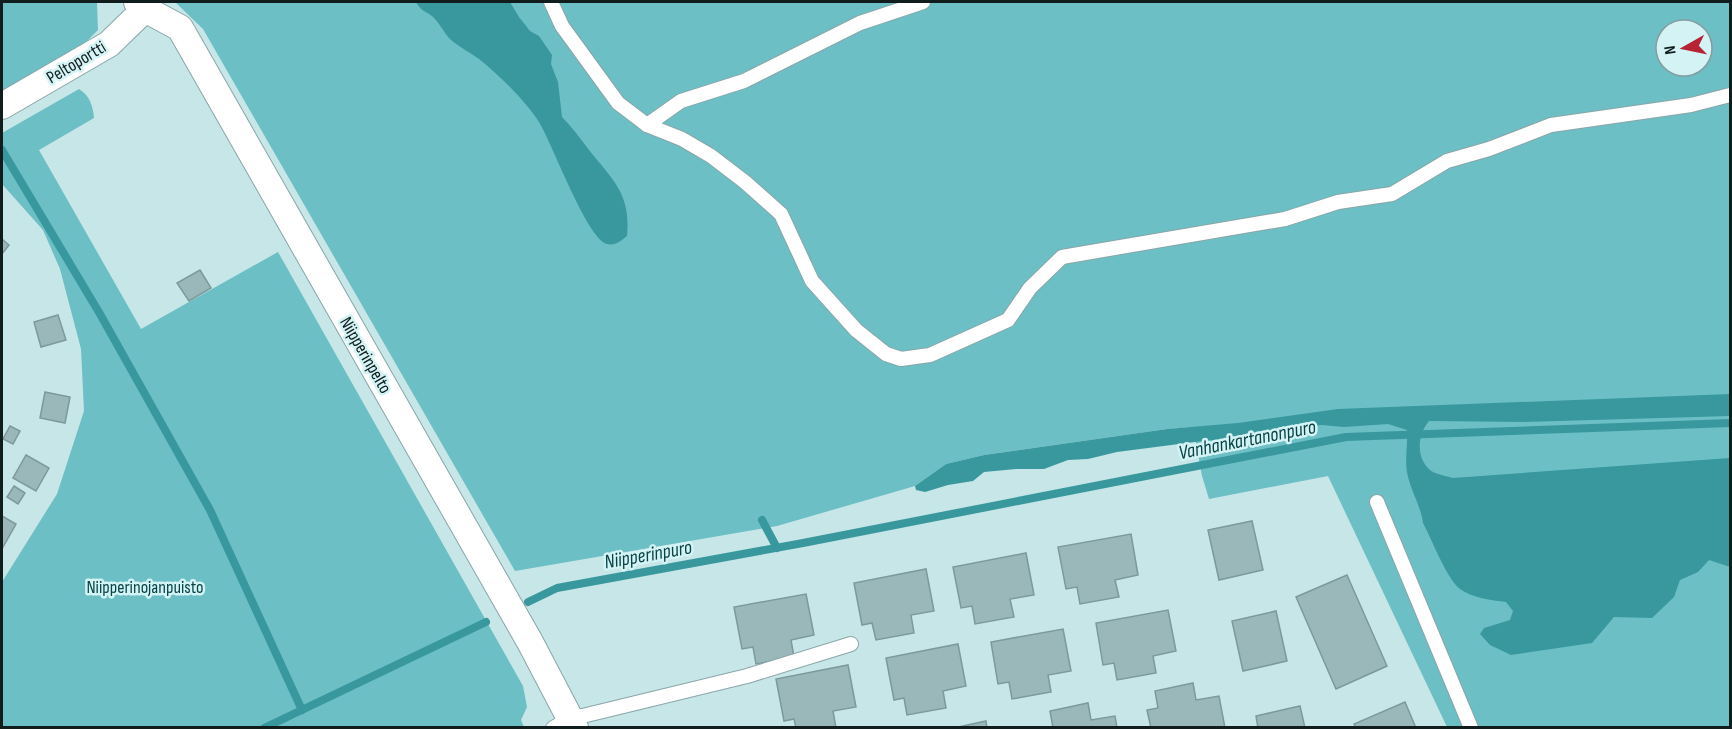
<svg xmlns="http://www.w3.org/2000/svg" width="1732" height="729" font-family="'Sofia Sans Condensed',sans-serif">
	<style>
		.green { fill: #6cbfc5; fill-rule: evenodd }
		.water { fill: #38989e }
		.lines { fill: none; stroke-linecap: round; stroke-linejoin: round }
		.stream { stroke: #38989e; stroke-width: 8 }
		.building { fill: #9ab8ba; stroke: #7c999b; stroke-width: 1.5 }
		.service-casing { stroke: #89a6a8; stroke-width: 16 }
		.minor-casing { stroke: #89a6a8; stroke-width: 28 }
		.service { stroke: #fff; stroke-width: 14 }
		.minor { stroke: #fff; stroke-width: 26 }
		.labels { text-anchor: middle; stroke-width: 5; stroke-linejoin: round; paint-order: stroke }
		.street-label { font-size: 18px; fill: #111c1d; stroke: #d4f3f5 }
		.park-label { font-size: 18px; fill: #084447; stroke: #d4f3f5 }
		.water-label { font-size: 20px; font-style: italic; fill: #084347; stroke: #d4f3f5 }
	</style>
	<rect width="100%" height="100%" fill="#c7e6e7"/>
	<g class="green">
		<polygon points="2,2 97,2 98,30 81,47 2,92"/>
		<path d="M 175,2 L 1730,2 L 1730,727 L 1447,727 L 1328,476 L 1209,499 L 1202,476 L 1193,427 L 1167,429 L 984,455 L 946,464 L 915,486 L 777,526 L 515,571 L 203,29 ZM 1666,30 L 1702,30 L 1702,66 L 1666,66 Z"/>
		<path d="M 79,89 C 90,96 93,106 94,118 L 39,150 L 141,329 L 278,252 L 523,686 L 527,707 L 521,720 L 524,727 L 2,727 L 2,582 L 57,494 L 84,411 L 81,349 L 60,269 L 43,230 L 2,184 L 2,133 Z"/>
	</g>
	<g class="water">
		<path d="M 416,2 L 510,2 L 519,17 L 530,31 L 539,36 L 552,55 L 551,64 L 558,82 L 562,117 C 572,127 580,138 589,150 C 613,180 631,194 627,236 C 621,241 615,246 607,244 C 587,239 552,143 539,122 C 524,99 500,76 479,59 C 470,52 457,46 449,38 C 443,31 439,22 432,16 C 425,11 420,10 416,2 Z"/>
		<path d="M 1730,394 L 1730,416 L 1524,422 L 1429,421 C 1418,434 1415,457 1430,470 C 1435,474 1446,476 1453,478 L 1730,458 L 1730,567 L 1709,560 L 1698,572 L 1680,580 L 1674,597 L 1652,618 L 1614,617 L 1592,643 L 1511,655 L 1490,645 L 1480,634 L 1484,628 L 1510,620 L 1513,611 L 1506,602 C 1492,600 1472,598 1460,589 C 1447,579 1432,540 1423,523 C 1421,507 1412,493 1408,477 C 1404,461 1408,446 1407,430 L 1388,424 L 1344,427 L 1322,425 L 1301,427 L 1255,434 L 1236,441 L 1210,440 L 1117,452 L 1088,459 L 1068,460 L 1044,469 L 1016,469 L 984,472 L 973,481 L 948,485 L 925,492 L 916,490 L 915,486 L 946,464 L 984,455 L 1167,429 L 1238,423 L 1338,409 Z"/>
	</g>
	<g class="lines">
		<g class="stream">
			<polyline points="2,150 100,314 210,510 302,710"/>
			<polyline points="762,520 777,548"/>
			<polyline points="528,602 557,588 803,543 1346,437 1730,423"/>
			<polyline points="264,728 486,622"/>
		</g>
	</g>
	<g class="building">
		<polygon points="2,239 9,245 2,254"/>
		<polygon points="200,270 211,288 189,301 177,283"/>
		<polygon points="58,315 66,340 41,347 34,322"/>
		<polygon points="45,392 70,397 65,423 40,418"/>
		<polygon points="10,426 20,431 13,444 3,439"/>
		<polygon points="26,455 49,468 36,491 13,478"/>
		<polygon points="14,486 25,493 18,504 7,497"/>
		<polygon points="2,516 16,524 3,547 2,546"/>
		<polygon points="1252,521 1263,570 1219,580 1208,530"/>
		<polygon points="1131,534 1138,575 1115,580 1119,597 1080,604 1077,587 1066,589 1058,547"/>
		<polygon points="1026,553 1034,595 1010,599 1014,617 975,624 972,606 961,608 953,567"/>
		<polygon points="926,569 934,611 911,615 914,633 876,640 872,623 862,625 854,583"/>
		<polygon points="1347,575 1387,666 1336,689 1296,597"/>
		<polygon points="806,594 814,635 791,640 794,657 756,664 753,647 742,649 734,607"/>
		<polygon points="1168,610 1176,651 1153,656 1156,673 1117,680 1114,663 1103,665 1096,623"/>
		<polygon points="1276,611 1287,661 1243,671 1232,621"/>
		<polygon points="1063,629 1071,671 1048,675 1051,692 1012,699 1009,682 998,684 991,642"/>
		<polygon points="958,644 966,686 943,691 946,708 907,715 904,698 894,700 886,658"/>
		<polygon points="848,665 856,707 833,711 836,728 796,728 794,719 784,721 776,679"/>
		<polygon points="1193,683 1196,700 1219,696 1225,728 1151,728 1147,710 1158,708 1155,691"/>
		<polygon points="1405,702 1416,728 1356,728 1354,724"/>
		<polygon points="1088,703 1091,720 1115,716 1117,728 1053,728 1050,711"/>
		<polygon points="1300,706 1305,728 1258,728 1256,716"/>
		<polygon points="986,721 987,728 954,728"/>
	</g>
	<g class="lines">
		<g class="service-casing">
			<g id="service">
				<polyline points="551,2 562,26 618,103 647,125 682,139 711,156 745,182 781,214 812,281 856,330 886,354 901,359 930,355 1008,320 1030,288 1062,257 1285,219 1338,202 1392,194 1447,161 1489,149 1551,125 1691,105 1730,95"/>
				<polyline points="647,125 681,101 744,81 860,23 923,2"/>
				<polyline points="1377,502 1471,728"/>
				<polyline points="553,728 570,719 747,676 851,644"/>
			</g>
		</g>
		<g class="minor-casing">
			<g id="minor">
				<polyline points="137,2 145,9 180,28 530,642 575,728"/>
				<polyline points="2,106 109,44 145,9"/>
			</g>
		</g>
		<use href="#service" class="service"/>
		<use href="#minor" class="minor"/>
	</g>
	<g class="labels">
		<g class="street-label">
			<text transform="translate(76 62) rotate(-31)" y="6">Peltoportti</text>
			<text transform="translate(366 355) rotate(60)" y="6">Niipperinpelto</text>
		</g>
		<g class="park-label">
			<text x="145" y="593">Niipperinojanpuisto</text>
		</g>
		<g class="water-label">
			<text transform="translate(1247 439) rotate(-11)" y="7">Vanhankartanonpuro</text>
			<text transform="translate(648 554) rotate(-10)" y="7">Niipperinpuro</text>
		</g>
	</g>
	<rect width="1732" height="729" fill="none" stroke="#111c1d" stroke-width="6"/>
	<g transform="translate(1684 48) rotate(261)"><circle r="28" fill="#d4f3f5" stroke="#869d9f" stroke-width="1.5"/>
	<path d="M0-4.5L10 22L0 15L-10 22Z" fill="#b52335"/>
	<text y="-9" font-size="16" font-weight="bold" text-anchor="middle" fill="#111c1d">N</text>
	</g>
</svg>
